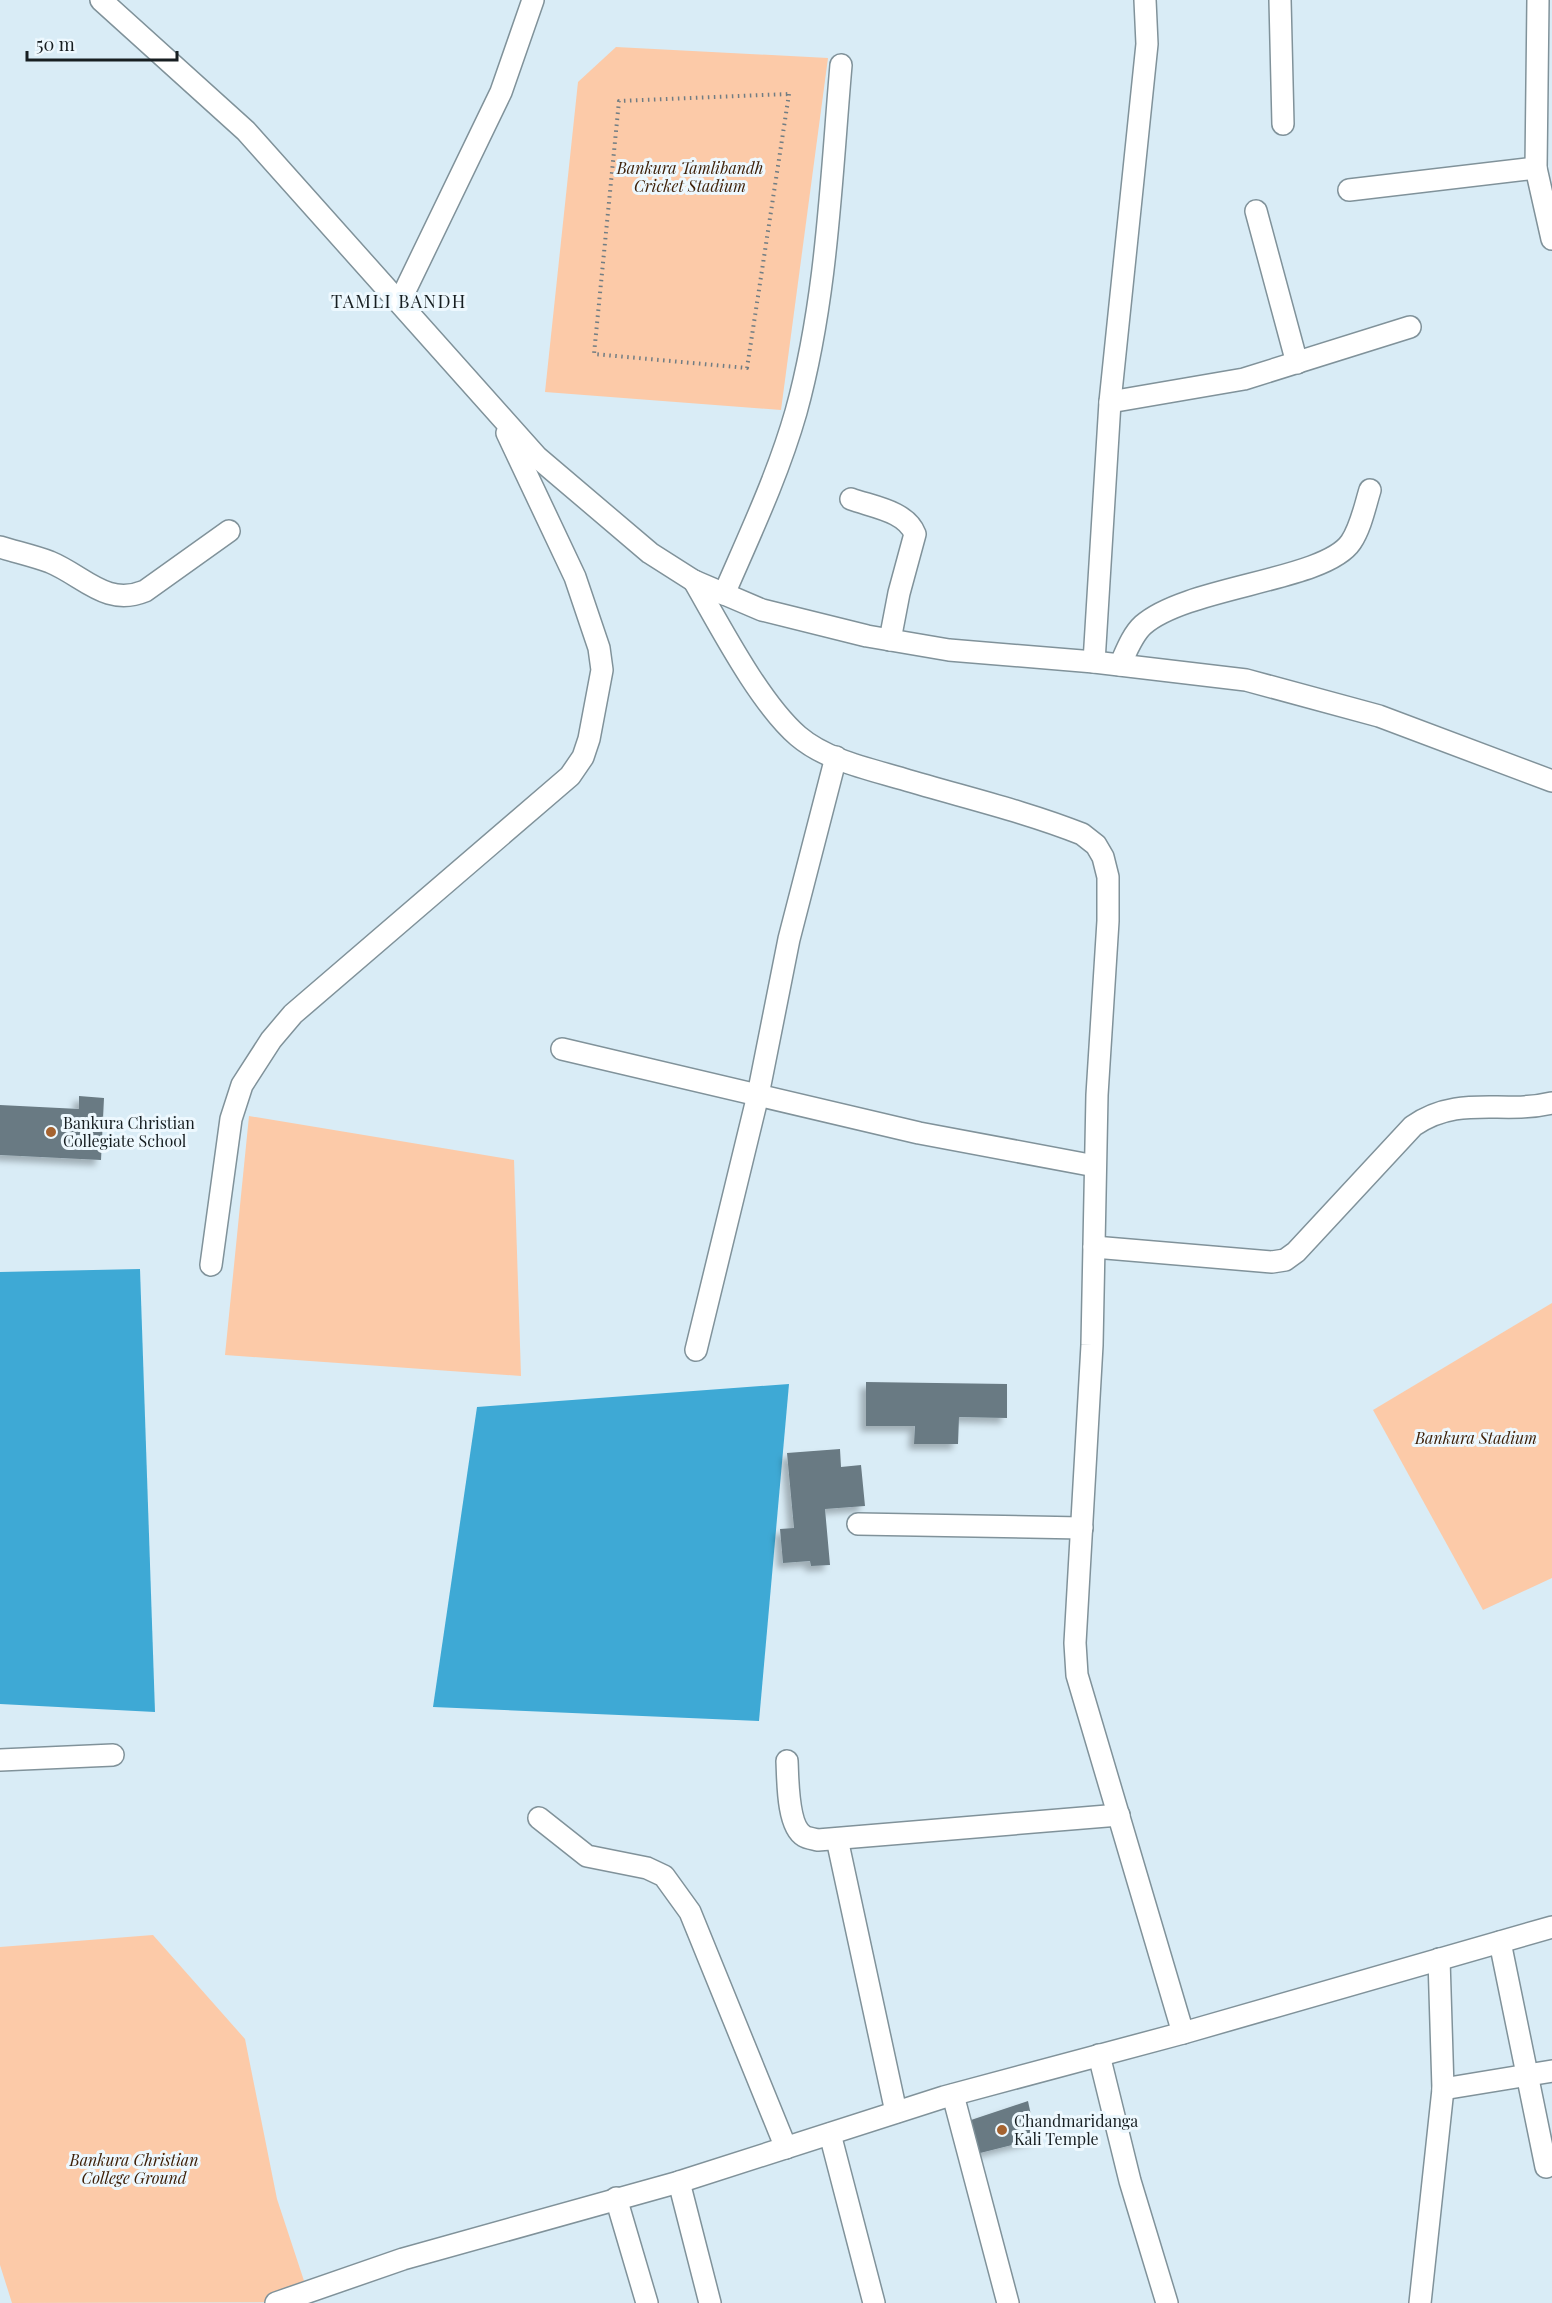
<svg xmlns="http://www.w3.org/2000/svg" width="1552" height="2303" font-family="'Playfair Display',serif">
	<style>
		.green { fill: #fccaa8 }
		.water { fill: #3ea9d5 }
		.building { fill: #697a83; filter: url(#shadow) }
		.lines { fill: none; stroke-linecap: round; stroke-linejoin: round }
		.minor-casing { stroke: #80929a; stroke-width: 24 }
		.path { stroke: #717d83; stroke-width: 4; stroke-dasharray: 1.5 4.5; stroke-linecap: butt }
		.minor { stroke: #fff; stroke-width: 21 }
		.poi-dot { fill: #a56330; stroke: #edf8fe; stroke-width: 2 }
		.labels { text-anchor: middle; stroke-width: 6; stroke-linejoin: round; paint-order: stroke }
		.park-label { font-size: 16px; font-style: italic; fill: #3e2008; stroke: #edf8fe }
		.poi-label { font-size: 16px; fill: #171e21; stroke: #edf8fe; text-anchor: start }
		.neighbourhood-label { font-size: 18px; letter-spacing: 1.5px; fill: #171e21; stroke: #edf8fe }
	</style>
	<defs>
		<filter id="shadow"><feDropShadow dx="-5.5" dy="5.5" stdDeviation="3" flood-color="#0004"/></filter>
	</defs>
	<rect width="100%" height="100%" fill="#d9ecf6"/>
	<g class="green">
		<polygon points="616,47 828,58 781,410 545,392 578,82"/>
		<polygon points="249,1116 514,1160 521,1376 225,1355"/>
		<polygon points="1552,1303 1552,1578 1483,1610 1373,1410"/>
		<polygon points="153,1935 245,2039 277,2199 311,2302 12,2303 0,2265 0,1947"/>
	</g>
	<g class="water">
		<polygon points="140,1269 155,1712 0,1704 0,1272"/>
		<polygon points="789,1384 759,1721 433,1707 477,1407"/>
	</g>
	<g class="building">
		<polygon points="79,1096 104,1098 101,1160 0,1155 0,1105 79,1109"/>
		<polygon points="866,1382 1007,1384 1007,1418 959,1417 958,1444 914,1444 915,1426 866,1426"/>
		<polygon points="840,1449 841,1467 861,1465 865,1506 825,1509 830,1565 811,1566 810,1561 783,1563 780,1529 794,1528 787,1453"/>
		<polygon points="1028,2101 1036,2139 976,2154 968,2121"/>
	</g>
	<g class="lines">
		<g class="minor-casing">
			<g id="minor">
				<polyline points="101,0 246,131 537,457 650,553 694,581 762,610 867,636 949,650 1094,662 1246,680 1379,716 1552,781"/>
				<polyline points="1280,0 1283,124"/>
				<polyline points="1538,0 1536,168 1552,239"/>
				<polyline points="1349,190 1536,168"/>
				<polyline points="1256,211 1297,363"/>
				<polyline points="400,301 501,92 533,0"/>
				<polyline points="1110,402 1244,379 1410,327"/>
				<path d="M 851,499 C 873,507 906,511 915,534 L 899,593 L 890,640"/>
				<path d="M 0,547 C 16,552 34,556 50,562 C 84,576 106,607 145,591 L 229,531"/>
				<path d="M 694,581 C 720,626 759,702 798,736 C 826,760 869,769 903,779 C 963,797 1024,811 1082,834 L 1096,845 L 1103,857 L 1108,877 L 1108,921 L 1097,1095 L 1092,1345 L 1075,1643 L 1077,1675 L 1183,2033"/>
				<path d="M 724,594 C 750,534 778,475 796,412 C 827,300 831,180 841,65"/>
				<polyline points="1094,662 1110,402 1147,44 1145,0"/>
				<path d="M 1120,665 C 1126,652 1132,635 1143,625 C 1187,586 1325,581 1351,542 C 1361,527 1365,506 1370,490"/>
				<polyline points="562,1049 919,1133 1095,1166"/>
				<path d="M 1094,1247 L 1272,1262 L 1285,1260 L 1296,1252 L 1413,1126 C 1459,1094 1503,1115 1552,1103"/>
				<polyline points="211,1265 231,1119 242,1085 271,1040 293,1014 570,776 583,757 589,739 602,670 599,648 575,577 507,433"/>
				<polyline points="696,1350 758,1095 789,939 836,757"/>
				<polyline points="858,1524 1082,1528"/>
				<polyline points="0,1760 113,1755"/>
				<path d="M 787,1761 C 788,1779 787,1826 804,1836 C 807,1838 814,1839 818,1840 L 1119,1815"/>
				<polyline points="539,1818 587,1856 647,1868 664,1876 690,1912 786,2148"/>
				<polyline points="837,1839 896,2112"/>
				<polyline points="1500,1942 1546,2167"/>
				<polyline points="1099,2055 1130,2181 1167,2303"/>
				<polyline points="1443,2089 1552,2071"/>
				<polyline points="953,2095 1008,2303"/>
				<polyline points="830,2134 874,2303"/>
				<polyline points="679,2182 710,2303"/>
				<polyline points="616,2198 647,2303"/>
				<polyline points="276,2303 403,2259 679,2182 944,2097 1183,2033 1552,1927"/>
				<polyline points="1420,2303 1443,2089 1439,1959"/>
			</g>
		</g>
		<polygon class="path" points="789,94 747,368 594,354 619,101"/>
		<use href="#minor" class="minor"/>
	</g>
	<g class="poi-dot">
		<circle cx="51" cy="1132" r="6"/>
		<circle cx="1002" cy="2130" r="6"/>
	</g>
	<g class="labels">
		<g class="park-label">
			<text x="690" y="174">Bankura Tamlibandh<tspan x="690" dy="18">Cricket Stadium</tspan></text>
			<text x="1476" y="1444">Bankura Stadium</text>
			<text x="134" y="2166">Bankura Christian<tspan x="134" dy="18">College Ground</tspan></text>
		</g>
		<g class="poi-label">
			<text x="63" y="1129">Bankura Christian<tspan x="63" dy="18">Collegiate School</tspan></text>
			<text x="1014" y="2127">Chandmaridanga<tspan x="1014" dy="18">Kali Temple</tspan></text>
		</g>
		<g class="neighbourhood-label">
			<text x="399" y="308">TAMLI BANDH</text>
		</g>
	</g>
	<path d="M27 51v9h150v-9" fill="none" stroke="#171e21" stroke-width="3"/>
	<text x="36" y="51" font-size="18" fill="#171e21" stroke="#edf8fe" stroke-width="4.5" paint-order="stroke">50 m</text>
</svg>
